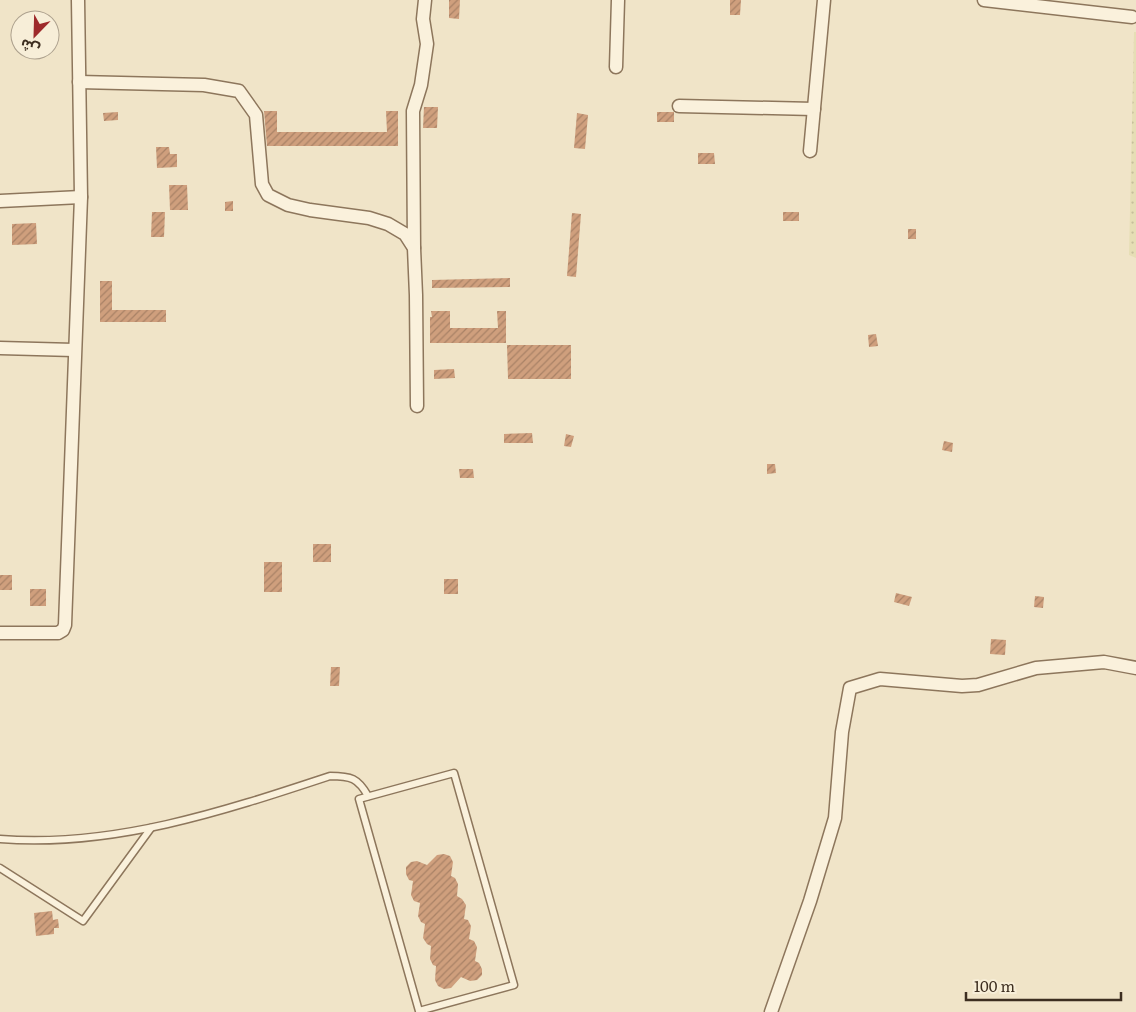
<svg xmlns="http://www.w3.org/2000/svg" width="1136" height="1012" font-family="Literata,'Noto Sans Arabic',serif">
	<style>
		.farmland { fill: url(#farmland-dots) }
		.building { fill: url(#building-hatch) }
		.lines { fill: none; stroke-linecap: round; stroke-linejoin: round }
		.service-casing { stroke: #8d765c; stroke-width: 9 }
		.minor-casing { stroke: #8d765c; stroke-width: 15 }
		.service { stroke: #faf1dc; stroke-width: 6 }
		.minor { stroke: #faf1dc; stroke-width: 12 }
	</style>
	<defs>
		<pattern id="farmland-dots" width="8" height="8" patternUnits="userSpaceOnUse" patternTransform="scale(1.25)"><rect width="8" height="8" fill="#e6deb5"/><path d="M2 2h.1M6 6h.1" fill="none" stroke="#c6bf9b" stroke-width="1.8" stroke-linecap="round"/></pattern>
		<pattern id="building-hatch" width="6" height="6" patternUnits="userSpaceOnUse" patternTransform="scale(1.25)"><rect width="6" height="6" fill="#cf9f7d"/><path d="M-1 1l2-2M0 6l6-6M5 7l2-2" fill="none" stroke="#a98266"/></pattern>
	</defs>
	<rect width="100%" height="100%" fill="#f0e4c8"/>
	<polygon class="farmland" points="1134,32 1136,32 1136,258 1129,255"/>
	<g class="building">
		<polygon points="449,0 460,0 459,19 449,18"/>
		<polygon points="730,0 741,0 740,15 730,15"/>
		<polygon points="424,107 438,107 437,128 423,128"/>
		<polygon points="264,111 277,111 277,132 387,132 386,111 398,111 398,146 267,146"/>
		<polygon points="118,112 118,120 104,121 103,113"/>
		<rect x="657" y="112" width="17" height="10"/>
		<polygon points="577,113 588,115 585,149 574,148"/>
		<polygon points="156,147 169,147 170,154 177,154 177,167 157,168"/>
		<polygon points="698,153 714,153 715,164 698,164"/>
		<polygon points="169,185 187,185 188,210 170,210"/>
		<polygon points="233,201 233,211 225,211 225,202"/>
		<polygon points="152,212 165,212 164,237 151,237"/>
		<rect x="783" y="212" width="16" height="9"/>
		<polygon points="572,213 581,214 576,277 567,276"/>
		<polygon points="36,223 37,244 12,245 12,224"/>
		<rect x="908" y="229" width="8" height="10"/>
		<polygon points="510,278 510,287 432,288 432,280"/>
		<polygon points="100,281 112,281 112,310 166,310 166,322 100,322"/>
		<polygon points="431,311 450,311 450,328 498,328 497,311 506,311 506,343 430,343 430,317 432,317"/>
		<polygon points="876,334 878,346 869,347 868,335"/>
		<polygon points="507,345 571,345 571,379 508,379"/>
		<polygon points="454,369 455,378 434,379 434,370"/>
		<polygon points="532,433 533,443 504,443 504,434"/>
		<polygon points="566,434 574,436 571,447 564,446"/>
		<polygon points="944,441 953,443 952,452 942,450"/>
		<polygon points="767,464 775,464 776,473 767,474"/>
		<polygon points="459,469 473,469 474,478 460,478"/>
		<rect x="313" y="544" width="18" height="18"/>
		<rect x="264" y="562" width="18" height="30"/>
		<rect x="0" y="575" width="12" height="15"/>
		<rect x="444" y="579" width="14" height="15"/>
		<rect x="30" y="589" width="16" height="17"/>
		<polygon points="896,593 912,597 909,606 894,602"/>
		<polygon points="1035,596 1044,597 1043,608 1034,607"/>
		<polygon points="991,639 1006,640 1005,655 990,654"/>
		<polygon points="331,667 340,667 339,686 330,686"/>
		<polygon points="444,854 450,856 453,862 451,876 455,878 458,884 457,896 462,899 466,905 464,919 468,920 471,926 469,939 474,941 477,947 475,961 479,963 482,969 482,975 477,980 470,981 461,977 451,988 444,989 438,986 435,980 436,966 433,965 430,959 431,946 427,944 423,938 425,924 421,922 418,916 420,903 414,901 411,895 413,881 409,880 406,874 406,867 411,862 417,861 427,865 437,855"/>
		<polygon points="52,911 53,920 58,919 59,928 54,928 54,934 36,936 34,913"/>
	</g>
	<g class="lines">
		<g class="service-casing">
			<g id="service">
				<polygon points="454,773 514,985 419,1011 359,799"/>
				<path d="M 0,839 C 113,848 224,811 330,776 C 351,776 358,778 368,796"/>
				<polyline points="0,868 83,921 151,828"/>
			</g>
		</g>
		<g class="minor-casing">
			<g id="minor">
				<polyline points="984,0 1132,17"/>
				<polyline points="616,67 618,0"/>
				<polyline points="79,82 204,85 239,91 256,115 262,184 268,195 288,205 310,210 369,218 388,224 405,234 414,248 416,295 417,406"/>
				<polyline points="679,106 814,109"/>
				<polyline points="810,151 824,0"/>
				<polyline points="0,201 81,197"/>
				<polyline points="414,248 413,111 421,85 427,44 423,19 425,0"/>
				<polyline points="0,348 74,350"/>
				<polyline points="0,633 58,633 63,630 65,625 81,197 78,0"/>
				<polyline points="771,1012 810,901 835,818 842,732 850,688 880,679 962,686 978,685 1036,668 1104,662 1136,668"/>
			</g>
		</g>
		<use href="#service" class="service"/>
		<use href="#minor" class="minor"/>
	</g>
	<g transform="translate(35 35) rotate(203)"><circle r="24" fill="#f7eed8" stroke="#ada18e"/>
	<path d="M0-4L9 19L0 12L-9 19Z" fill="#9e2a2b"/>
	<text y="-8" font-size="14" font-weight="bold" text-anchor="middle" fill="#3d2e20">ش</text>
	</g>
	<path d="M966 992v8h155v-8" fill="none" stroke="#3d2e20" stroke-width="2.5"/>
	<text x="974" y="992" font-size="15" fill="#3d2e20" stroke="#f7eed8" stroke-width="4" paint-order="stroke">100 m</text>
</svg>
